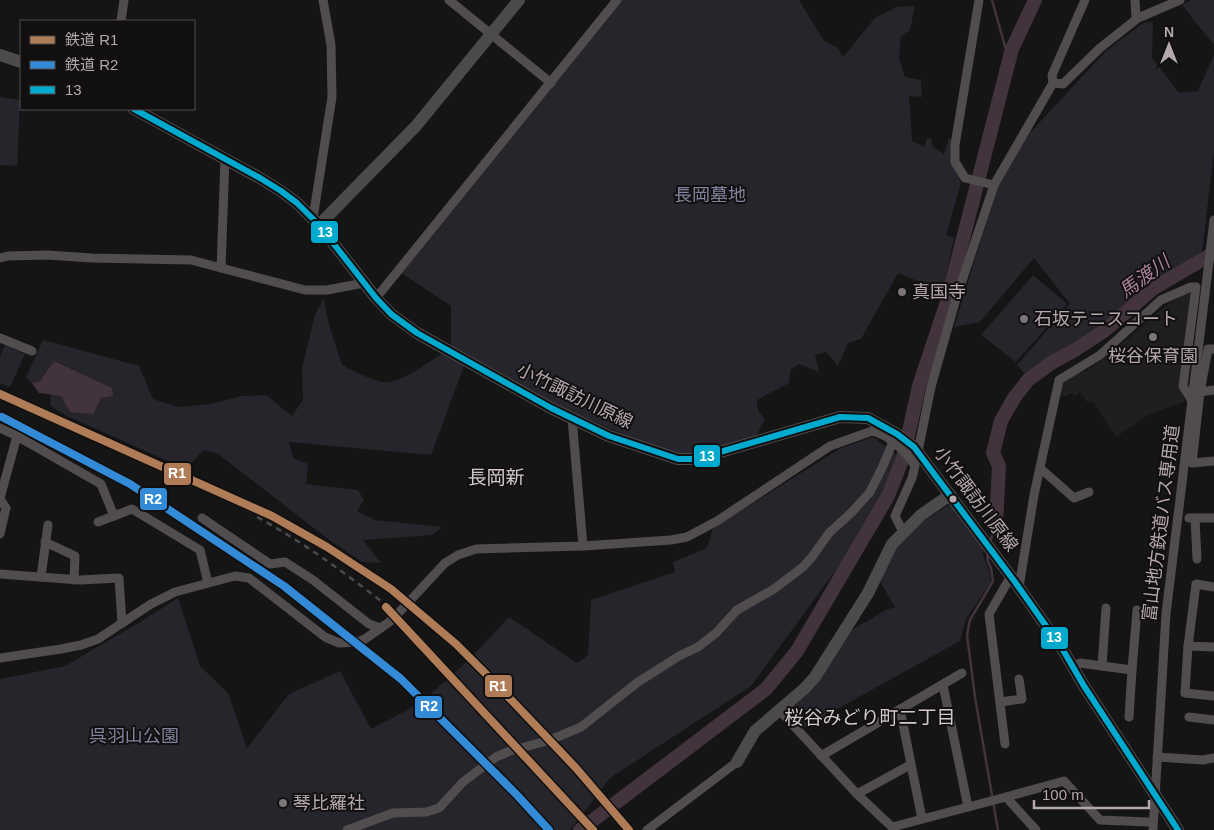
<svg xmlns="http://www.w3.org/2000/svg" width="1214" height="830" font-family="Arial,'Noto Sans JP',sans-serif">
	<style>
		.built { fill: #201f1f }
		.green { fill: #25252b }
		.water { fill: #42333d }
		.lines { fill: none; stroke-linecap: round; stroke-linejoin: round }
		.stream { stroke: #42333d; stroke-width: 2.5 }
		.river { stroke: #42333d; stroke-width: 14 }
		.street { stroke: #514d4f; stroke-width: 9 }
		.secondary { stroke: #4d4a4b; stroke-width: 12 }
		.rail { stroke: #4c494a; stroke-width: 2.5; stroke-dasharray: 6 5; stroke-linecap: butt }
		.bus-1-casing { stroke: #110f0f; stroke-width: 10 }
		.bus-1 { stroke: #00a9ce; stroke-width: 6 }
		.rail-1-casing { stroke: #110f0f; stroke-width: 11 }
		.rail-2-casing { stroke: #110f0f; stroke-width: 11 }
		.rail-1 { stroke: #b07c57; stroke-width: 8 }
		.rail-2 { stroke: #338bd7; stroke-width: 8 }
		.poi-dot { fill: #7c7478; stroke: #110f0f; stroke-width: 2 }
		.bus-dot { fill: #b4a7ad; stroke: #110f0f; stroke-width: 2 }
		.labels { text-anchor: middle; stroke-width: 4; stroke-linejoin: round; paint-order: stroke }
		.park-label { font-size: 18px; fill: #80839d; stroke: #110f0f }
		.poi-label { font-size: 18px; fill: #b4a7ad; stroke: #110f0f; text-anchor: start }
		.street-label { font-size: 18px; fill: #b4a7ad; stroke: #110f0f }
		.water-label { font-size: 19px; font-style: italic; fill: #ac829e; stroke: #110f0f }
		.neighbourhood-label { font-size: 19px; fill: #d1c8cb; stroke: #110f0f }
		.line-badge { stroke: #110f0f; stroke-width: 2 }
		.badge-label { font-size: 14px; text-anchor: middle; font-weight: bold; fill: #fff }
	</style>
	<rect width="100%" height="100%" fill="#151515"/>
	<polygon class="built" points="1183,293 1192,293 1183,386 1184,402 1149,414 1116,437 1097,407 1091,400 1088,403 1080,392 1075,396 1072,393 1067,396 1053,396 1065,377 1086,371 1114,351 1158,312"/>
	<g class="green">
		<polygon points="621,0 799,0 824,41 838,48 843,57 875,18 897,7 915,6 910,30 901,36 899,58 905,77 921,80 922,97 909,96 912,141 924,147 927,138 931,139 933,147 944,154 949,138 954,140 957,173 961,183 946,235 954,238 943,291 898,273 861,339 848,343 838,366 826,352 815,355 819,372 799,364 791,369 789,383 757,400 758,411 765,419 756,437 678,459 562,407 451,346 451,306 401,273"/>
		<polygon points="1191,0 1214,0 1214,45 1182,5"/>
		<polygon points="1153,22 1152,58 1179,93 1198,91 1214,55 1214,151 1202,252 1149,286 1106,325 1027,376 1017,365 1070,304 1034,258 980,322 954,327 997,188 1026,137 1106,51 1143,23"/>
		<polygon points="0,97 20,100 17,166 0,165"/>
		<polygon points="1033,275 1067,304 1016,362 981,335"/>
		<path d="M 324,299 L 329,325 L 342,365 C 353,371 378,384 390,382 C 406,379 427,363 442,354 L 464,366 L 431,455 L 289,442 L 293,458 L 308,464 L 306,484 L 358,490 L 364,500 L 357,511 L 375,520 L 442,527 L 432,535 L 363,540 L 381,563 L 362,562 L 328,539 L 218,454 L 203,450 L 191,464 L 179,466 L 65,415 L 50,406 L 51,393 L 61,396 L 84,375 L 54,361 L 40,381 L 32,383 L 26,377 L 43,340 L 139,366 L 153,399 L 178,407 L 210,404 L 242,396 L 266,395 L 292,416 L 303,400 L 302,369 L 315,314 Z"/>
		<polygon points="5,345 25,354 10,387 0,383 0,357"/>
		<path d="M 873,437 L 899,457 L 885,498 L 852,548 L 751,686 L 610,778 L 570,830 L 0,830 L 0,679 L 65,666 L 142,621 L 178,598 L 200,666 L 228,693 L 247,748 L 289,694 L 340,671 L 371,729 C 393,718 415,707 434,691 C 461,669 485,643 509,617 L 577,663 L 588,655 L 591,600 L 675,572 L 673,562 L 707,548 L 713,528 L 841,448 Z"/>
		<polygon points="951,505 984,547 983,555 990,574 991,582 966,619 960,641 801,729 788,717 788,710 850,631 886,610 895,607 878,578 881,569 910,529 947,506"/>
	</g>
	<polygon class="water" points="54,361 112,388 113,396 101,398 93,414 70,412 61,396 39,393 32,383 40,381"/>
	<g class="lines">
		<g class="stream">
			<polyline points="992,0 1006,50 1000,73 1007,75"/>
			<polyline points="990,542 996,524"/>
			<polyline points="987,552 988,562 991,568 993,581 970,620 967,635 975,697 998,830"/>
		</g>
		<g class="river">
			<polyline points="996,524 999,466 993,453 1001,421 1014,398 1028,380 1051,363 1075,350 1104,331 1154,288 1214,253"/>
			<polyline points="580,830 766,689 797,651 888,496 903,458 919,386 946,305 1012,49 1035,0"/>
		</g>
		<g class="street">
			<polyline points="449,0 551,83"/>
			<polyline points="979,0 955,145 955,162 965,178 994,185"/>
			<polyline points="1135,0 1136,19"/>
			<polyline points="121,21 124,0"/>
			<polyline points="1053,83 1063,84 1100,48 1138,18 1180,0"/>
			<polyline points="313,218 332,97 331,45 323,0"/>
			<polyline points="0,258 8,256 47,255 92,258 191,260 305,290 327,290 364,283"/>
			<polyline points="221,268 225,159"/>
			<polyline points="376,298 617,0"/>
			<polyline points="0,338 32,351"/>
			<polyline points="1214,349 1208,349 1200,392 1192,463 1214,461"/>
			<polyline points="1200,392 1214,390"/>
			<polyline points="572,418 583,546"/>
			<polyline points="0,428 17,436 0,498"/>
			<polyline points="17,436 101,484 114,516"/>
			<polyline points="918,451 931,387 955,302 994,185 1053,83 1052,75 1085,0"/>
			<polyline points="1040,468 1074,498 1089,492"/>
			<polyline points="0,499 6,508 0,534"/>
			<polyline points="202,518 270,564 285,562 313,580 369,624 381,628"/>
			<polyline points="1189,518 1214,518"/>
			<polyline points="1195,518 1197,559"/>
			<polyline points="98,522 132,509 200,550 208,583"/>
			<polyline points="45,542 75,556 74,580"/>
			<polyline points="0,574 80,580 119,578 122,623"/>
			<polyline points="41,577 48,525"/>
			<polyline points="1019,587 1034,495 1059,380 1100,355 1161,300 1191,287 1196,287 1183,386 1192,401"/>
			<polyline points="1214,587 1196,584 1188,646 1185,693 1214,696"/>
			<polyline points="1188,646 1214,647"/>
			<path d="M 0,658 L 61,649 L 81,645 L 98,639 L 151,604 L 175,592 L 235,576 L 249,578 L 325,637 L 339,643 L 358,642 L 365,639 L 392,620 L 445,563 L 458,555 L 476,549 L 583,546 L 671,540 L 687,537 L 717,521 L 830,446 L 872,431 C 888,434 907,452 915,466 L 912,478 L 895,516 L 903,532"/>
			<polyline points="1102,666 1106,608"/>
			<polyline points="1072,667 1080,663 1132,670 1137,610"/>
			<polyline points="943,685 968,807"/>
			<polyline points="1000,702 1022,699 1019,679"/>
			<polyline points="900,709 922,819"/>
			<polyline points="780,711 857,794 892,827 1006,797"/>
			<polyline points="1129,717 1132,670"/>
			<polyline points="1189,717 1214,720"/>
			<polyline points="1005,744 989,614 1011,576"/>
			<polyline points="821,756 962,673"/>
			<polyline points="1157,757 1203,760 1214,758"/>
			<polyline points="857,794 910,765"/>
			<polyline points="347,830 393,813 426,812 439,808 463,782 496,757 510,751 550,740 581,727 638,682 679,656 698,647 716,633 737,610 774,589 803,567 812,557 829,533 852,512 870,492 882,468 893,442"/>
			<polyline points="647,830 737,762"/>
			<polyline points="1036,830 1006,797 1064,781 1100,820 1148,822"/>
			<polyline points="1153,830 1166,614 1214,220"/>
		</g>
		<g class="secondary">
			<polyline points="0,55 21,62"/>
			<polyline points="134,109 260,178 281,191 297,203 319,225 376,298 391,314 417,333 551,408 609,436 678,459 696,459 840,417 868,418 897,434 914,447 1015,582 1063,650 1084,686 1178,830"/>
			<polyline points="319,225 416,126 519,0"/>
			<polyline points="737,762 755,731 804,689 815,677 868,593 892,544 921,515 950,495"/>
		</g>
		<g class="rail">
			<polyline points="0,394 272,516 327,547 391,589"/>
			<path d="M 257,517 C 301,541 341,570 381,601"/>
			<polyline points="601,797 629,830"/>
			<polyline points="583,818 593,830"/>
		</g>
		<g class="bus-1-casing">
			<polyline id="bus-1" points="134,109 260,178 281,191 297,203 319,225 376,298 391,314 417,333 551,408 609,436 678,459 696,459 840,417 868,418 897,434 914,447 1015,582 1063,650 1084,686 1178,830"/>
		</g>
		<use href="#bus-1" class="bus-1"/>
		<g class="rail-1-casing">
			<g id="rail-1">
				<polyline points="0,394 272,516 327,547 391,589 456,644 499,687 576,768 629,830"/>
				<polyline points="386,607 593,830"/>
			</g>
		</g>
		<g class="rail-2-casing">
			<polyline id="rail-2" points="2,417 130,484 284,586 401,679 516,794 549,830"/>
		</g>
		<use href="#rail-1" class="rail-1"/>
		<use href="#rail-2" class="rail-2"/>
	</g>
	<g class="poi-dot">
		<circle cx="902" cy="292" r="5"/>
		<circle cx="1024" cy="319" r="5"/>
		<circle cx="1153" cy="337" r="5"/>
		<circle cx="283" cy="803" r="5"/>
	</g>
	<circle class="bus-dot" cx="953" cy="499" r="4.5"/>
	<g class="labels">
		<g class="park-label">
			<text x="710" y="201">長岡墓地</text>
			<text x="134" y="742">呉羽山公園</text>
		</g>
		<g class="poi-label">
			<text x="912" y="298">真国寺</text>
			<text x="1034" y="325">石坂テニスコート</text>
			<text x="1153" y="362" text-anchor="middle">桜谷保育園</text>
			<text x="293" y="809">琴比羅社</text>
		</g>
		<g class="street-label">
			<text transform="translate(575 396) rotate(26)" y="6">小竹諏訪川原線</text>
			<text transform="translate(976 499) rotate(53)" y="6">小竹諏訪川原線</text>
			<text transform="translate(1161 523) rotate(-83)" y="6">富山地方鉄道バス専用道</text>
		</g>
		<g class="water-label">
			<text transform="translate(1144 276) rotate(-36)" y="7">馬渡川</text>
		</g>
		<g class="neighbourhood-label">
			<text x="496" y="484">長岡新</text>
			<text x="870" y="724">桜谷みどり町二丁目</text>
		</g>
	</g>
	<g class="line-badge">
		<rect x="310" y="220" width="29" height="24" rx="5" fill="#00a9ce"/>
		<rect x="693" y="444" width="28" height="24" rx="5" fill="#00a9ce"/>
		<rect x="163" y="462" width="29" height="24" rx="5" fill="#b07c57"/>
		<rect x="139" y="487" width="29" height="24" rx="5" fill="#338bd7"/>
		<rect x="1040" y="626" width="29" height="24" rx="5" fill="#00a9ce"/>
		<rect x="484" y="674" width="29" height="24" rx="5" fill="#b07c57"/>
		<rect x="414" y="695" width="29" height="24" rx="5" fill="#338bd7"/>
	</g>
	<g class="badge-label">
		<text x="325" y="237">13</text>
		<text x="707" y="461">13</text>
		<text x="177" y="478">R1</text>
		<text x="153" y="504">R2</text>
		<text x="1054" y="642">13</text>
		<text x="498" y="691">R1</text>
		<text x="429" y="711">R2</text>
	</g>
	<rect x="20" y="20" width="175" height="90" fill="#110f0f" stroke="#524c4e"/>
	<rect x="30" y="36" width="25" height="8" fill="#b07c57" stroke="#524c4e"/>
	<text x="65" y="45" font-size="15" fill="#b4a7ad">鉄道 R1</text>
	<rect x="30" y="61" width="25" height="8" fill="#338bd7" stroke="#524c4e"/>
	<text x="65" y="70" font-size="15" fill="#b4a7ad">鉄道 R2</text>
	<rect x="30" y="86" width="25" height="8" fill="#00a9ce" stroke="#524c4e"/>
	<text x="65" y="95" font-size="15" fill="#b4a7ad">13</text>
	<g transform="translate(1169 45)" stroke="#110f0f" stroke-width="4" paint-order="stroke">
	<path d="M0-4L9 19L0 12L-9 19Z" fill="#b4a7ad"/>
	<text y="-8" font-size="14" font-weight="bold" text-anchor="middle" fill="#b4a7ad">N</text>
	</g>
	<path d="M1034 800v8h115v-8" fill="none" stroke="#b4a7ad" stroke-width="2.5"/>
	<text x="1042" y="800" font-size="15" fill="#b4a7ad" stroke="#110f0f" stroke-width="4" paint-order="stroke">100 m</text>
</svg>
